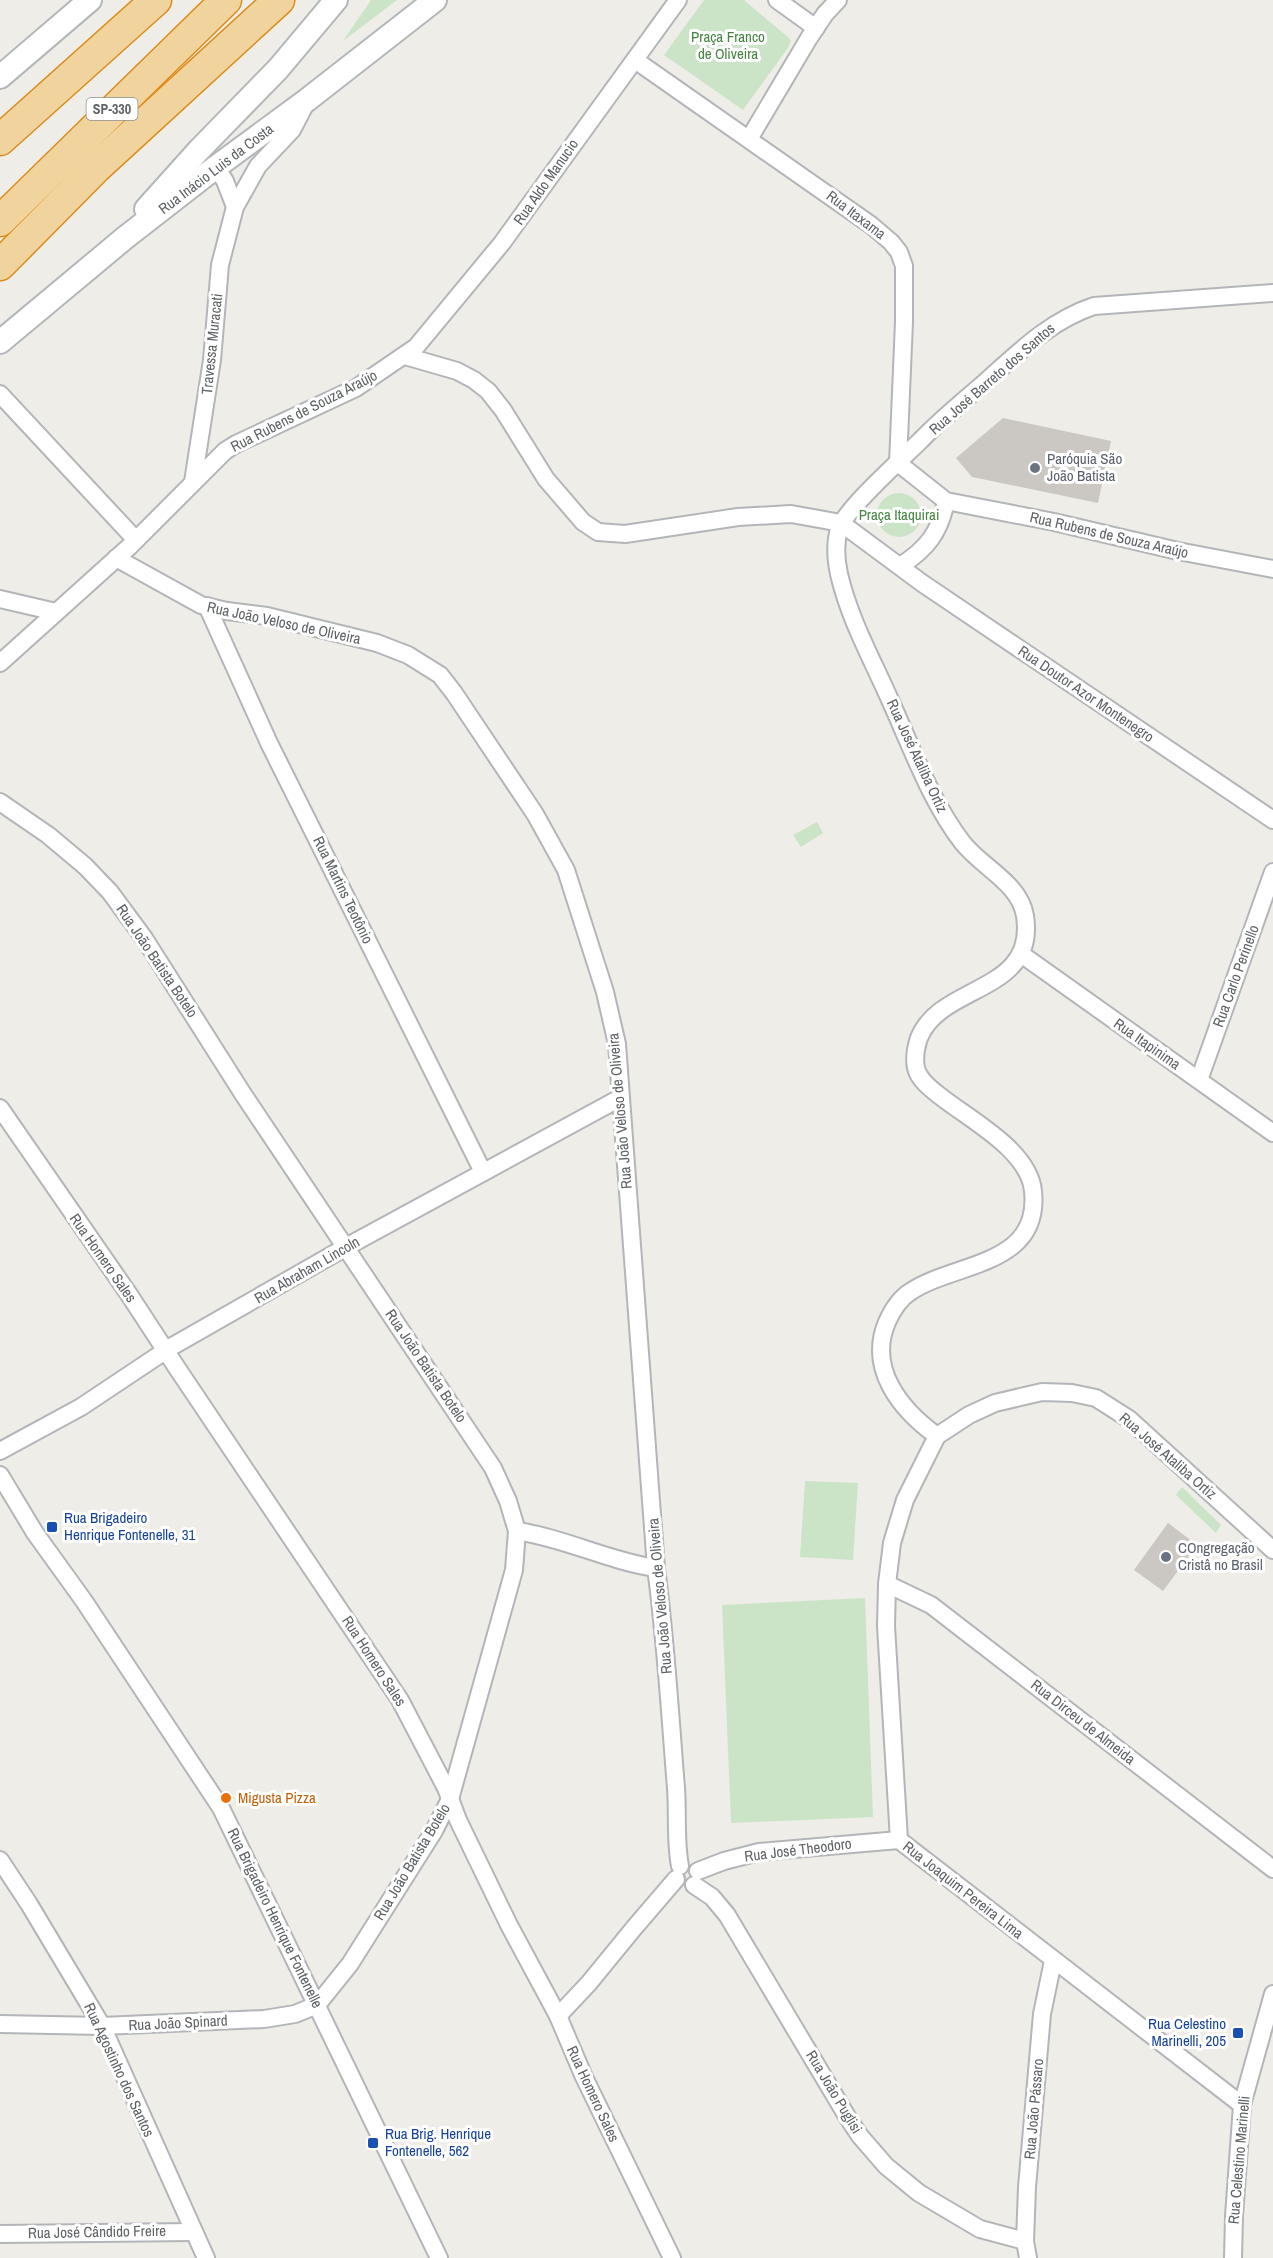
<svg xmlns="http://www.w3.org/2000/svg" width="1273" height="2258" font-family="'Archivo Narrow',sans-serif">
	<style>
		.green { fill: #cbe4c8 }
		.building { fill: #cbc8c4 }
		.lines { fill: none; stroke-linecap: round; stroke-linejoin: round }
		.street-casing { stroke: #b3b5b8; stroke-width: 20 }
		.secondary-casing { stroke: #b4b7ba; stroke-width: 26 }
		.highway-casing { stroke: #dd8c1b; stroke-width: 33 }
		.street { stroke: #fff; stroke-width: 16 }
		.secondary { stroke: #fff; stroke-width: 22 }
		.highway { stroke: #f1d39d; stroke-width: 30 }
		.worship-dot { fill: #6b7280; stroke: #fff; stroke-width: 2 }
		.transit-dot { fill: #1a4fb4; stroke: #fff; stroke-width: 2 }
		.food-dot { fill: #e8710a; stroke: #fff; stroke-width: 2 }
		.labels { text-anchor: middle; stroke-width: 6; stroke-linejoin: round; paint-order: stroke }
		.shield { fill: #fff; stroke: #8f9294; stroke-width: 1.5 }
		.shield-label { font-size: 14px; font-weight: bold; fill: #5f6366 }
		.park-label { font-size: 15px; fill: #458441; stroke: #fff }
		.street-label { font-size: 15px; fill: #5f6366; stroke: #fff }
		.worship-label { font-size: 15px; fill: #5b616d; stroke: #fff; text-anchor: start }
		.transit-label { font-size: 15px; fill: #164399; stroke: #fff; text-anchor: start }
		.food-label { font-size: 15px; fill: #c56008; stroke: #fff; text-anchor: start }
	</style>
	<rect width="100%" height="100%" fill="#efede8"/>
	<g class="green">
		<polygon points="371,0 397,0 343,41"/>
		<polygon points="704,0 744,0 789,38 791,41 788,48 743,110 664,55"/>
		<circle cx="899" cy="515" r="22"/>
		<polygon points="817,822 823,833 801,847 793,835"/>
		<polygon points="805,1481 858,1483 853,1560 800,1557"/>
		<polygon points="1182,1487 1221,1525 1216,1533 1176,1495"/>
		<polygon points="865,1598 873,1817 731,1823 722,1605"/>
	</g>
	<g class="building">
		<polygon points="1003,418 1111,441 1098,503 972,477 956,458"/>
		<polygon points="1168,1523 1197,1545 1163,1591 1134,1570"/>
	</g>
	<g class="lines">
		<g class="street-casing">
			<g id="street">
				<polyline points="777,0 816,28"/>
				<polyline points="635,60 871,225 891,242 899,252 904,266 904,322 898,463"/>
				<polyline points="749,139 809,38 825,14 838,0"/>
				<polyline points="216,167 225,181 235,207"/>
				<polyline points="405,356 457,371 474,380 488,391 503,410 546,479 583,522 598,532 625,534 738,517 791,514 841,523 922,583 1273,820"/>
				<polyline points="0,394 136,540"/>
				<polyline points="898,463 946,501 1054,522 1178,551 1273,569"/>
				<polyline points="193,482 212,360 220,265 235,207 258,166 292,130 307,101"/>
				<path d="M 116,558 L 201,605 L 227,611 L 267,616 L 377,643 L 408,655 L 440,675 L 454,693 L 535,814 L 566,870 L 605,992 L 617,1044 L 656,1568 C 666,1641 670,1715 676,1788 C 678,1815 675,1840 680,1866"/>
				<path d="M 900,566 C 927,549 940,532 946,501"/>
				<polyline points="0,599 56,612"/>
				<polyline points="207,606 269,743 483,1172"/>
				<polyline points="0,663 130,546 225,451 236,444 356,388 416,347 502,243 678,0"/>
				<polyline points="0,802 48,835 85,866 110,892 144,938 243,1094 493,1468 508,1501 517,1531 514,1570 450,1799 434,1831 350,1964 317,2005 295,2014 264,2019 102,2026 0,2024"/>
				<polyline points="1021,954 1273,1133"/>
				<polyline points="1199,1080 1273,872"/>
				<polyline points="0,1108 128,1293 177,1368 400,1700 446,1788 458,1820 509,1925 558,2016 584,2077 672,2258"/>
				<path d="M 937,1436 C 901,1410 867,1369 887,1322 C 892,1311 899,1299 910,1292 C 954,1262 1041,1267 1033,1191 C 1029,1150 970,1120 940,1096 C 931,1089 919,1080 916,1068 C 914,1058 916,1047 919,1038 C 941,983 1037,994 1025,916 C 1020,883 981,867 962,842 C 930,800 912,748 890,700 C 872,659 849,618 839,574 C 836,560 835,543 839,529 C 845,509 903,458 921,440 C 940,420 962,402 983,384 C 1018,353 1049,321 1094,306 L 1273,293"/>
				<polyline points="0,1451 81,1407 171,1347 346,1247 620,1098"/>
				<polyline points="0,1475 35,1533 84,1601 221,1808 439,2258"/>
				<path d="M 517,1531 C 565,1538 608,1561 656,1568"/>
				<polyline points="887,1584 931,1605 1273,1869"/>
				<polyline points="0,1860 29,1904 102,2026 206,2258"/>
				<polyline points="698,1871 724,1861 759,1852 899,1840"/>
				<polyline points="694,1885 712,1897 727,1915 848,2118 860,2136 886,2166 919,2193 980,2229 1025,2241"/>
				<polyline points="558,2016 589,1983 634,1928 676,1879"/>
				<polyline points="1242,2105 899,1840 886,1626 887,1584 892,1543 905,1500 937,1436 969,1415 995,1403 1042,1392 1072,1393 1096,1398 1129,1419 1273,1550"/>
				<polyline points="0,2234 193,2232"/>
				<polyline points="1028,2258 1025,2241 1027,2187 1042,2014 1053,1961"/>
				<polyline points="1233,2258 1234,2216 1242,2105 1273,1994"/>
			</g>
		</g>
		<g class="secondary-casing">
			<g id="secondary">
				<polyline points="0,77 90,0"/>
				<polyline points="146,209 199,150 278,69 336,0"/>
				<polyline points="0,342 126,237 216,167 307,100 435,0"/>
			</g>
		</g>
		<g class="highway-casing">
			<g id="highway">
				<polyline points="0,140 156,0"/>
				<polyline points="0,221 226,0"/>
				<polyline points="0,265 97,167 279,0"/>
			</g>
		</g>
		<use href="#street" class="street"/>
		<use href="#secondary" class="secondary"/>
		<use href="#highway" class="highway"/>
	</g>
	<g class="worship-dot">
		<circle cx="1035" cy="468" r="6"/>
		<circle cx="1166" cy="1557" r="6"/>
	</g>
	<g class="transit-dot">
		<rect x="46" y="1521" width="12" height="12" rx="3"/>
		<rect x="1232" y="2027" width="12" height="12" rx="3"/>
		<rect x="367" y="2137" width="12" height="12" rx="3"/>
	</g>
	<circle class="food-dot" cx="226" cy="1798" r="6"/>
	<g class="labels">
		<rect class="shield" x="86.5" y="98" width="51" height="22" rx="4.5"/>
		<g class="shield-label">
			<text x="112" y="114">SP-330</text>
		</g>
		<g class="park-label">
			<text x="728" y="42">Praça Franco<tspan x="728" dy="17">de Oliveira</tspan></text>
			<text x="899" y="520">Praça Itaquirai</text>
		</g>
		<g class="street-label">
			<text transform="translate(216 169) rotate(-37)" y="5">Rua Inácio Luis da Costa</text>
			<text transform="translate(546 182) rotate(-55)" y="5">Rua Aldo Manucio</text>
			<text transform="translate(856 215) rotate(37)" y="5">Rua Itaxama</text>
			<text transform="translate(212 344) rotate(-84)" y="5">Travessa Muracati</text>
			<text transform="translate(992 379) rotate(-41)" y="5">Rua José Barreto dos Santos</text>
			<text transform="translate(304 411) rotate(-27)" y="5">Rua Rubens de Souza Araújo</text>
			<text transform="translate(1109 535) rotate(13)" y="5">Rua Rubens de Souza Araújo</text>
			<text transform="translate(284 623) rotate(12)" y="5">Rua João Veloso de Oliveira</text>
			<text transform="translate(1086 694) rotate(34)" y="5">Rua Doutor Azor Montenegro</text>
			<text transform="translate(917 756) rotate(65)" y="5">Rua José Ataliba Ortiz</text>
			<text transform="translate(343 890) rotate(64)" y="5">Rua Martins Teotônio</text>
			<text transform="translate(157 961) rotate(56)" y="5">Rua João Batista Botelo</text>
			<text transform="translate(1236 976) rotate(-70)" y="5">Rua Carlo Perinello</text>
			<text transform="translate(1147 1044) rotate(35)" y="5">Rua Itapinima</text>
			<text transform="translate(620 1111) rotate(-95)" y="5">Rua João Veloso de Oliveira</text>
			<text transform="translate(103 1258) rotate(55)" y="5">Rua Homero Sales</text>
			<text transform="translate(307 1270) rotate(-30)" y="5">Rua Abraham Lincoln</text>
			<text transform="translate(426 1366) rotate(56)" y="5">Rua João Batista Botelo</text>
			<text transform="translate(1168 1456) rotate(41)" y="5">Rua José Ataliba Ortiz</text>
			<text transform="translate(660 1596) rotate(-95)" y="5">Rua João Veloso de Oliveira</text>
			<text transform="translate(374 1661) rotate(57)" y="5">Rua Homero Sales</text>
			<text transform="translate(1083 1722) rotate(38)" y="5">Rua Dirceu de Almeida</text>
			<text transform="translate(798 1850) rotate(-7)" y="5">Rua José Theodoro</text>
			<text transform="translate(412 1862) rotate(-59)" y="5">Rua João Batista Botelo</text>
			<text transform="translate(963 1890) rotate(38)" y="5">Rua Joaquim Pereira Lima</text>
			<text transform="translate(275 1918) rotate(64)" y="5">Rua Brigadeiro Henrique Fontenelle</text>
			<text transform="translate(178 2023) rotate(-3)" y="5">Rua João Spinard</text>
			<text transform="translate(119 2070) rotate(65)" y="5">Rua Agostinho dos Santos</text>
			<text transform="translate(834 2092) rotate(59)" y="5">Rua João Puglisi</text>
			<text transform="translate(593 2094) rotate(65)" y="5">Rua Homero Sales</text>
			<text transform="translate(1034 2109) rotate(-85)" y="5">Rua João Pássaro</text>
			<text transform="translate(1239 2160) rotate(-85)" y="5">Rua Celestino Marinelli</text>
			<text transform="translate(97 2232) rotate(-1)" y="5">Rua José Cândido Freire</text>
		</g>
		<g class="worship-label">
			<text x="1047" y="464">Paróquia São<tspan x="1047" dy="17">João Batista</tspan></text>
			<text x="1178" y="1553">COngregação<tspan x="1178" dy="17">Cristâ no Brasil</tspan></text>
		</g>
		<g class="transit-label">
			<text x="64" y="1523">Rua Brigadeiro<tspan x="64" dy="17">Henrique Fontenelle, 31</tspan></text>
			<text x="1226" y="2029" text-anchor="end">Rua Celestino<tspan x="1226" dy="17">Marinelli, 205</tspan></text>
			<text x="385" y="2139">Rua Brig. Henrique<tspan x="385" dy="17">Fontenelle, 562</tspan></text>
		</g>
		<g class="food-label">
			<text x="238" y="1803">Migusta Pizza</text>
		</g>
	</g>
</svg>
